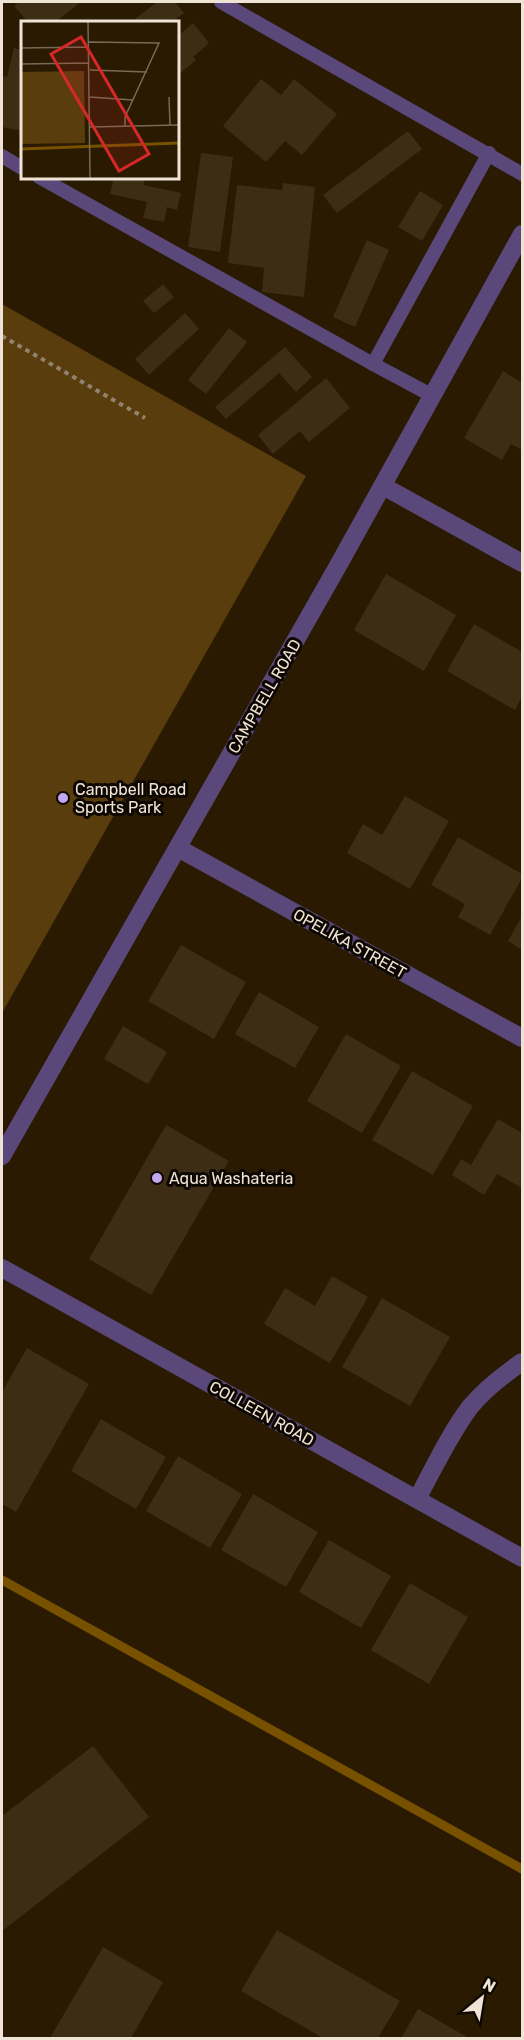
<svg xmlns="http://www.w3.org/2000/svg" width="524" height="2040" font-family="Rubik,sans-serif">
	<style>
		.green { fill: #593d0c }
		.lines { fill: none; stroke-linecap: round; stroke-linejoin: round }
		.stream { stroke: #775000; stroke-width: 9 }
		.building { fill: #3d2d14 }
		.path { stroke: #918370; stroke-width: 4; stroke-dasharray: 4.5 4.5; stroke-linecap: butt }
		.service { stroke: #5b487a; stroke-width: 14 }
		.minor { stroke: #5b487a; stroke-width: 18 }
		.tertiary { stroke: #5b487a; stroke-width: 18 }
		.poi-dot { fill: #c3a7f2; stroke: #0d0701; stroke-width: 2 }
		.labels { text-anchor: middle; stroke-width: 6; stroke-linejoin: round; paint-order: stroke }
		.street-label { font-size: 16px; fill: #eee3d5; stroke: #0d0701 }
		.poi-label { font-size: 16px; fill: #eee3d5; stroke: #0d0701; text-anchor: start }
		.inset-river { fill: none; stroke: #775000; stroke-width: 3 }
		.inset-road { fill: none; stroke: #786a56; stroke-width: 1.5 }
		.view { fill: #d62828; fill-opacity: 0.15; stroke: #d62828; stroke-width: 3 }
		.inset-edge { fill: none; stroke: #eee3d5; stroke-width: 3 }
	</style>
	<rect width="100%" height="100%" fill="#2a1a02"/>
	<polygon class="green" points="2,304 306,476 2,1013"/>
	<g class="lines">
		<polyline class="stream" points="2,1580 522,1869"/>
	</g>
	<g class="building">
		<polygon points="19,2 81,2 55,22 28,22 14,6"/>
		<polygon points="157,2 175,2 184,13 172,22 131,22"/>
		<polygon points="193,23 209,43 193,57 196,60 177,76 177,37"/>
		<polygon points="14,48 22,50 22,131 2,127 2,76 7,77"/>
		<polygon points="261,79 281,95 294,79 337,114 302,155 285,141 266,162 223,126"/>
		<polygon points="408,131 422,149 337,213 323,195"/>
		<polygon points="201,153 233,157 220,252 188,247"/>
		<polygon points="114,177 145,177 144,185 181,193 177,210 167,207 164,222 143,218 147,202 110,194"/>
		<polygon points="283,183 315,187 304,297 262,292 264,268 228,263 237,185 282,190"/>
		<polygon points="420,191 443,205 422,241 398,227"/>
		<polygon points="367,240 389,250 355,327 333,317"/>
		<polygon points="163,284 174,297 154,313 143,301"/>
		<polygon points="185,313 199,329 149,375 135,359"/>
		<polygon points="229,328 247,342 206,394 188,380"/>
		<polygon points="285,347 312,377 296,392 279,373 226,419 215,407"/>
		<polygon points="503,371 522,383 522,450 511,444 502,460 464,438"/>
		<polygon points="326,378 350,408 309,442 300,431 273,454 258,435"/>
		<polygon points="386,574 456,615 424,671 354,630"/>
		<polygon points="474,624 522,652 522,696 515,710 447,671"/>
		<polygon points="405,796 449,821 410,889 347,853 363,824 382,835"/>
		<polygon points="458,837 522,874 522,878 490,935 458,917 465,904 431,885"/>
		<polygon points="522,916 522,950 508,941"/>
		<polygon points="181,945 246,982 214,1039 148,1001"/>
		<polygon points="259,992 319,1027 295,1068 235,1034"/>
		<polygon points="123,1026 167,1052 148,1084 104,1059"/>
		<polygon points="346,1034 401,1066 362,1133 307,1101"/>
		<polygon points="412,1071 473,1106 433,1175 372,1140"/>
		<polygon points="498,1119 522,1133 522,1188 497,1174 484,1195 452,1175 461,1159 471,1165"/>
		<polygon points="166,1125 229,1161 151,1295 89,1259"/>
		<polygon points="332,1276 368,1297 330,1363 264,1324 285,1288 315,1306"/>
		<polygon points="382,1298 450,1337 410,1406 342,1367"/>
		<polygon points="27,1348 89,1384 16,1512 2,1504 2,1392"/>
		<polygon points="101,1419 166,1457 136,1509 71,1471"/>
		<polygon points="178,1456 242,1494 210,1548 146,1511"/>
		<polygon points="253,1494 318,1532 286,1587 221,1550"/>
		<polygon points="329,1540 391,1576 361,1628 299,1592"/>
		<polygon points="410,1583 468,1617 429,1684 371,1650"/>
		<polygon points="93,1746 149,1817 2,1931 2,1816"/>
		<polygon points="277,1930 400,2001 378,2038 323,2038 241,1991"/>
		<polygon points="103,1947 163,1982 131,2038 50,2038"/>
		<polygon points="418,2009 469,2038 401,2038"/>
	</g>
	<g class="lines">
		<polyline class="path" points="2,336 145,418"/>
		<g class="service">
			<polyline points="221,2 522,174"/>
			<polyline points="2,156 22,168"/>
			<polyline points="39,177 373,364 431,395"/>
			<polyline points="373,364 489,153"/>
		</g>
		<g class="minor">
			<polyline points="383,486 522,563"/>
			<polyline points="178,848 522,1038"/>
			<polyline points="2,1268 522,1558"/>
			<path d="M 417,1499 C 434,1468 449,1435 470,1407 C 485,1389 503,1375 522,1362"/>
		</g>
		<polyline class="tertiary" points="2,1156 339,564 522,234"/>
	</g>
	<g class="poi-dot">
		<circle cx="63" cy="798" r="6"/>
		<circle cx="157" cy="1178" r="6"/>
	</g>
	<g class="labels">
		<g class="street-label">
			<text transform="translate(264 696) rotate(-60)" y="6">CAMPBELL ROAD</text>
			<text transform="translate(350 943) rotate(29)" y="6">OPELIKA STREET</text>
			<text transform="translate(262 1413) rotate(29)" y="6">COLLEEN ROAD</text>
		</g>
		<g class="poi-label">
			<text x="75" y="795">Campbell Road<tspan x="75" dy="18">Sports Park</tspan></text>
			<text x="169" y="1184">Aqua Washateria</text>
		</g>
	</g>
	<g transform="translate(21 21)">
		<rect width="158" height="158" fill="#2a1a02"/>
		<path d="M 63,50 L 64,122 L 0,123 L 0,51 Z" fill="#593d0c"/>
		<path class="inset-river" d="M 0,128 L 158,122"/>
		<path class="inset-road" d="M 67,0 L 69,157M 68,21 L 138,22 L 104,96 L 104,105M 0,27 L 68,26M 0,43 L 68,42M 69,49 L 126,51M 68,76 L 112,79M 148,76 L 149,104M 69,106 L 158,104"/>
		<path class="view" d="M 60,16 L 128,133 L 98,150 L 30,33 Z"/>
		<rect width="158" height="158" class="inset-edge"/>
	</g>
	<rect width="524" height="2040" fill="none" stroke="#eee3d5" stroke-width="6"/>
	<g transform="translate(482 1998) rotate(30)" stroke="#0d0701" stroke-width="4.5" paint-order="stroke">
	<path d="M0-4.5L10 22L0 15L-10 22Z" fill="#eee3d5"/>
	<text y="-9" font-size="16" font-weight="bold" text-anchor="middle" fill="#eee3d5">N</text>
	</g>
</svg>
